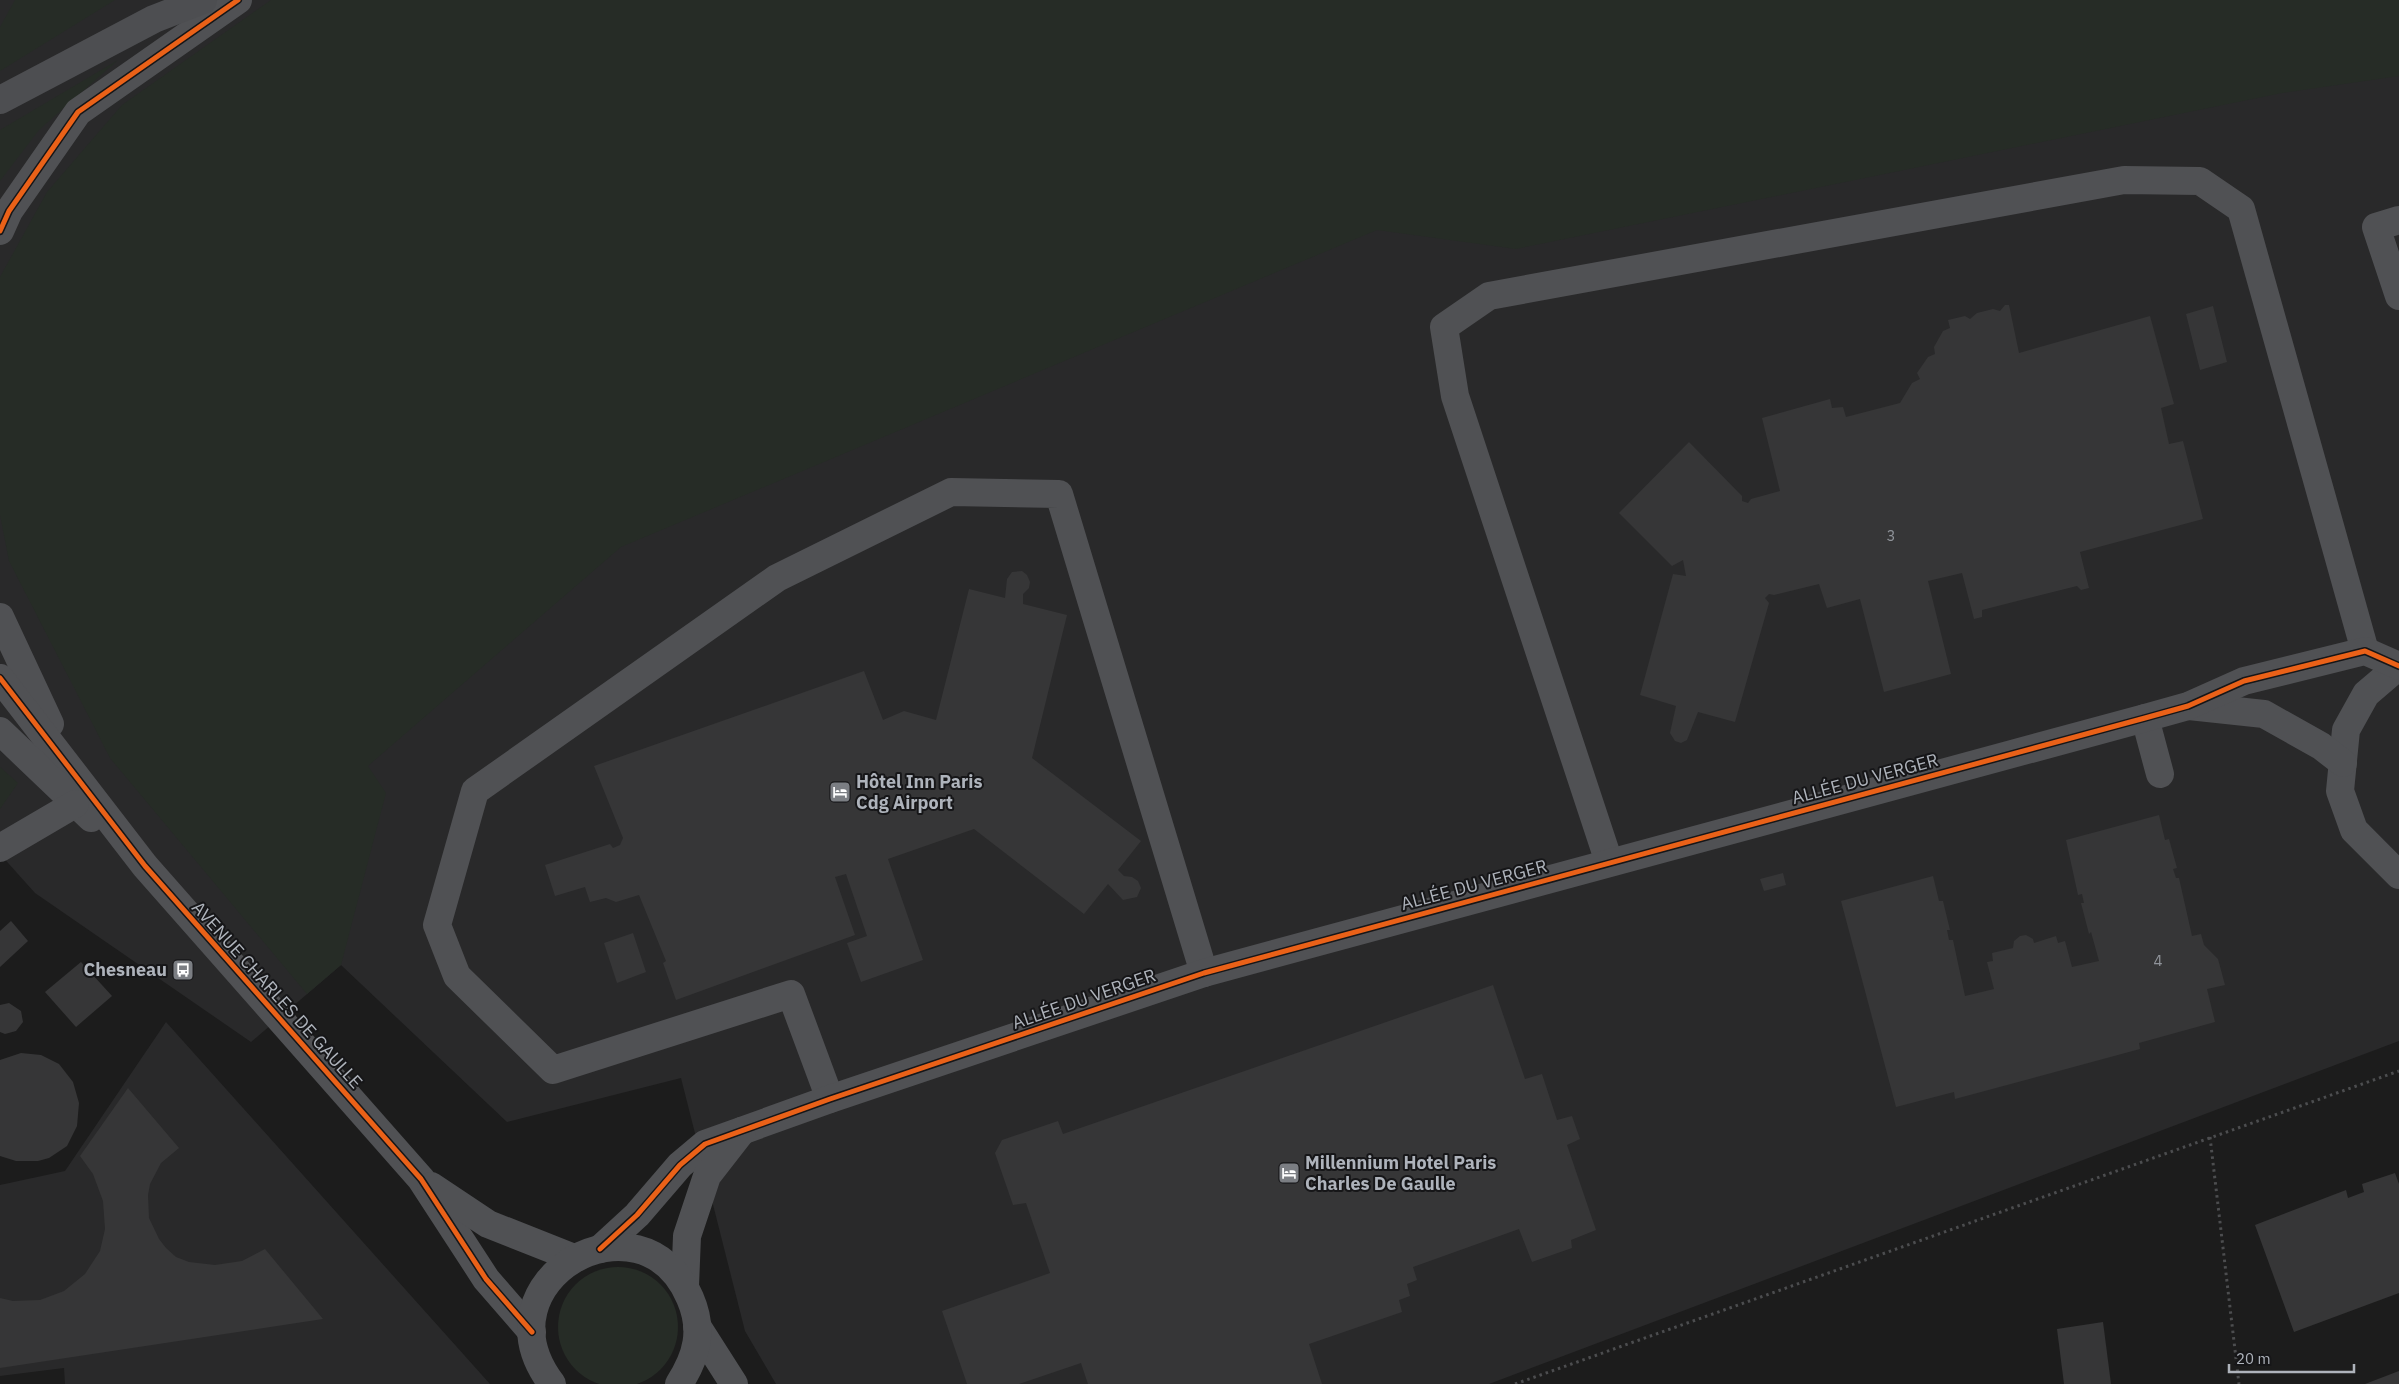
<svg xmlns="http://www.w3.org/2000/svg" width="2399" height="1384" font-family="'IBM Plex Sans',sans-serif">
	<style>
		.built { fill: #29292a }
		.green { fill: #262c26 }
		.building { fill: #363637 }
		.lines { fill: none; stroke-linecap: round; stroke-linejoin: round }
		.path { stroke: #4c4d4f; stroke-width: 3; stroke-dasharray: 2.5 4; stroke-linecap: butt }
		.minor { stroke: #505154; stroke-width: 28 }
		.highway { stroke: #4d4e51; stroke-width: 28 }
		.cycleway-casing { stroke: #161618; stroke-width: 8 }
		.cycleway { stroke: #ea6118; stroke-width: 5 }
		.labels { text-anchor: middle; stroke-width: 4; stroke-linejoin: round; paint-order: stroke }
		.number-label { font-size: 15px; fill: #90949a }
		.street-label { font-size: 18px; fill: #aeb3bb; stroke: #161618 }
		.poi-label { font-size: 18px; font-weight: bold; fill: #aeb3bb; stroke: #161618; text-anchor: start }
	</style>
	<rect width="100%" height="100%" fill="#1c1c1c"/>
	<g class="built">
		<polygon points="0,0 2399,0 2399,1041 1489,1384 776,1384 745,1331 681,1078 507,1122 341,965 251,1042 35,893 0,854"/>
		<polygon points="166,1022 490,1384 65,1384 64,1368 0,1376 0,1185 65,1171"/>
	</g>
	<g class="green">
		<polygon points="15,0 115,0 0,71 0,27"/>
		<polygon points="271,0 2399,0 2399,76 2282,93 1516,249 1377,230 621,547 368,766 386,793 341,965 307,994 110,758 9,561 0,515 0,277 47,192 122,105"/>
		<polygon points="118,60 39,130 0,181 0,130"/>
		<polygon points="0,767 18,783 0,809"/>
		<circle cx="618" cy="1327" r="60"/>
	</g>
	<g class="building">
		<polygon points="2005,305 2009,305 2019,353 2150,316 2174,404 2161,408 2169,444 2183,441 2203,519 2080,552 2089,588 2081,590 2077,586 1982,610 1982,617 1974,619 1962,573 1928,581 1951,674 1884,692 1860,599 1827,608 1819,584 1774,595 1769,594 1765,598 1769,603 1735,722 1698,712 1687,740 1681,743 1675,741 1670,733 1676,706 1640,695 1673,574 1686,576 1683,560 1672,566 1619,513 1689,442 1742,496 1742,501 1748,503 1751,499 1780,491 1762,418 1830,399 1832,408 1843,407 1846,417 1900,403 1912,383 1920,379 1917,373 1928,357 1935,354 1934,347 1943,331 1950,328 1948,320 1965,316 1970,319 1977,313 1993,309 2000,311"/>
		<polygon points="2213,306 2227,362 2200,370 2186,314"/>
		<polygon points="1022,571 1027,575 1030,582 1029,588 1023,594 1023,604 1067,615 1032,758 1141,841 1118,870 1124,876 1132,877 1138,881 1141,888 1137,897 1123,900 1108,884 1084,914 974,829 888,859 923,960 861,982 847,943 867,936 846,874 835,877 855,935 676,1000 663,963 666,961 639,895 616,902 606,898 590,902 585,887 555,896 545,865 610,844 613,848 620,845 623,838 594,766 864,671 883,720 904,711 936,720 969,589 1005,598 1007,579 1012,572"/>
		<polygon points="2159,815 2165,840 2169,839 2177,868 2173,869 2176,878 2179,878 2192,936 2201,934 2204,945 2218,959 2225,985 2207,989 2215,1022 2139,1043 2140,1049 1955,1099 1954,1092 1896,1107 1841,901 1933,876 1939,901 1943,901 1950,930 1947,930 1949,940 1953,940 1965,996 1994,989 1987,962 1993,961 1992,953 2013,948 2014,941 2020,936 2026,935 2033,939 2034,943 2056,936 2058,943 2065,941 2072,967 2099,961 2091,932 2089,934 2081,903 2084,903 2082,894 2078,895 2066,840"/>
		<polygon points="1783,873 1786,885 1764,891 1760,879"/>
		<polygon points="11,921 28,941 0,967 0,931"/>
		<polygon points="633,933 646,972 617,983 604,943"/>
		<polygon points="81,962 112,996 76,1027 45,992"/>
		<polygon points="1493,985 1525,1079 1542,1074 1557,1120 1572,1116 1580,1139 1567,1145 1596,1230 1571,1240 1572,1248 1532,1262 1519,1229 1413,1267 1417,1280 1407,1284 1410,1296 1399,1300 1402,1312 1309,1344 1322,1384 1088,1384 1081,1363 1019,1384 967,1384 942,1311 1050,1273 1026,1203 1013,1205 995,1153 1002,1140 1058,1121 1063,1134"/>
		<polygon points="9,1003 21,1011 23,1022 16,1031 5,1034 0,1032 0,1005"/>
		<polygon points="21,1053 41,1055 59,1064 73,1082 79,1103 77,1126 67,1146 49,1158 38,1161 16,1161 0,1156 0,1060"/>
		<polygon points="128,1088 179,1148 161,1163 150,1184 148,1195 149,1218 159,1239 166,1248 176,1257 189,1262 215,1265 242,1261 265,1249 323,1319 0,1368 0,1298 13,1301 40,1300 64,1291 85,1274 100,1251 105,1229 103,1201 93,1174 80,1156"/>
		<polygon points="2395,1173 2399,1184 2399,1293 2294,1332 2255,1225 2346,1190 2348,1198 2364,1192 2362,1184"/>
		<polygon points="2103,1322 2111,1384 2064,1384 2057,1329"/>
		<polygon points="2399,1371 2399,1384 2365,1384"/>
	</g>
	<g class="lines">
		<g class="path">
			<polyline points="2210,1137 2239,1384"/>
			<polyline points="1515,1384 2399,1071"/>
		</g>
		<g class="minor">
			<polyline points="2399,220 2376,227 2399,296"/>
			<polyline points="0,231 9,211 78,112 238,0"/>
			<polyline points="0,617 50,724"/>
			<polyline points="2399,666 2366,694 2346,730 2340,791 2354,830 2399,875"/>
			<polyline points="0,678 145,866 421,1179 486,1279 532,1332"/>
			<polyline points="2189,706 2264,714 2321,746 2343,763"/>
			<polyline points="2145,718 2160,774"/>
			<polyline points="0,731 91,818"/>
			<polyline points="0,848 75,804"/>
			<polyline points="1609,862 1455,396 1444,327 1489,296 2124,180 2200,181 2241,209 2365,651"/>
			<polyline points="830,1099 791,994 553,1070 457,976 437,925 475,791 777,578 951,492 1059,494 1204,973"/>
			<polyline points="431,1186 488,1224 574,1258"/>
			<polyline points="600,1249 637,1215 680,1165 705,1144 830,1099 1204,973 2145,718 2188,706 2244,681 2365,651 2399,666"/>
			<polyline points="685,1286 687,1236 707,1176 742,1131"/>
			<polyline points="697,1326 734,1384"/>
			<path d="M 552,1384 C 473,1280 642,1185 690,1298 C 704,1330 697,1356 679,1384"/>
		</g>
		<polyline class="highway" points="0,100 154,19 203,0"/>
		<g class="cycleway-casing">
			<g id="cycleway">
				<polyline points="0,231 9,211 78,112 238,0"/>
				<polyline points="0,678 145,866 421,1179 486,1279 532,1332"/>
				<polyline points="600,1249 637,1215 680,1165 705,1144 830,1099 1204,973 2145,718 2188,706 2244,681 2365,651 2399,666"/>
			</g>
		</g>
		<use href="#cycleway" class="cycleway"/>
	</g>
	<defs>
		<g id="hotel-square" transform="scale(1.125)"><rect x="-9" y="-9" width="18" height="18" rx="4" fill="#7b7e83" stroke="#161618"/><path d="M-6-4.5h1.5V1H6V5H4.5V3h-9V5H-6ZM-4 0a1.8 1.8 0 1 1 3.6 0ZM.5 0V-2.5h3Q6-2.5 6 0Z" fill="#fff"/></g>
		<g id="bus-square" transform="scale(1.125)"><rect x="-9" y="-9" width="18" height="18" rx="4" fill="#7b7e83" stroke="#161618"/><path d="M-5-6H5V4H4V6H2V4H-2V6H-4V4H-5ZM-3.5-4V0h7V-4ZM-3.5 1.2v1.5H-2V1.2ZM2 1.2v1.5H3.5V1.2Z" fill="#fff"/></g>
	</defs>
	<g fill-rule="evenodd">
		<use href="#hotel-square" x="840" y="792"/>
		<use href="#bus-square" x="183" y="970"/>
		<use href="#hotel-square" x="1289" y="1173"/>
	</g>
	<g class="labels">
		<g class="number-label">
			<text x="1891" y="541">3</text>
			<text x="2158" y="966">4</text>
		</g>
		<g class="street-label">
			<text transform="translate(1865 779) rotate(-15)" y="6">ALLÉE DU VERGER</text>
			<text transform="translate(1474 885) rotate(-15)" y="6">ALLÉE DU VERGER</text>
			<text transform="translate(277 995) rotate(48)" y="6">AVENUE CHARLES DE GAULLE</text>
			<text transform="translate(1084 999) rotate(-19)" y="6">ALLÉE DU VERGER</text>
		</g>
		<g class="poi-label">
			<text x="856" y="788">Hôtel Inn Paris<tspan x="856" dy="21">Cdg Airport</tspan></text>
			<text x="167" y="976" text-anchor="end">Chesneau</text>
			<text x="1305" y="1169">Millennium Hotel Paris<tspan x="1305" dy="21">Charles De Gaulle</tspan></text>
		</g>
	</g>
	<path d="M2229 1364v8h125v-8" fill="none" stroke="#aeb3bb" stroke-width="2.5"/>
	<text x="2236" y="1364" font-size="15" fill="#aeb3bb" stroke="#161618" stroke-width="4" paint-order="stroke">20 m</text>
</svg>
